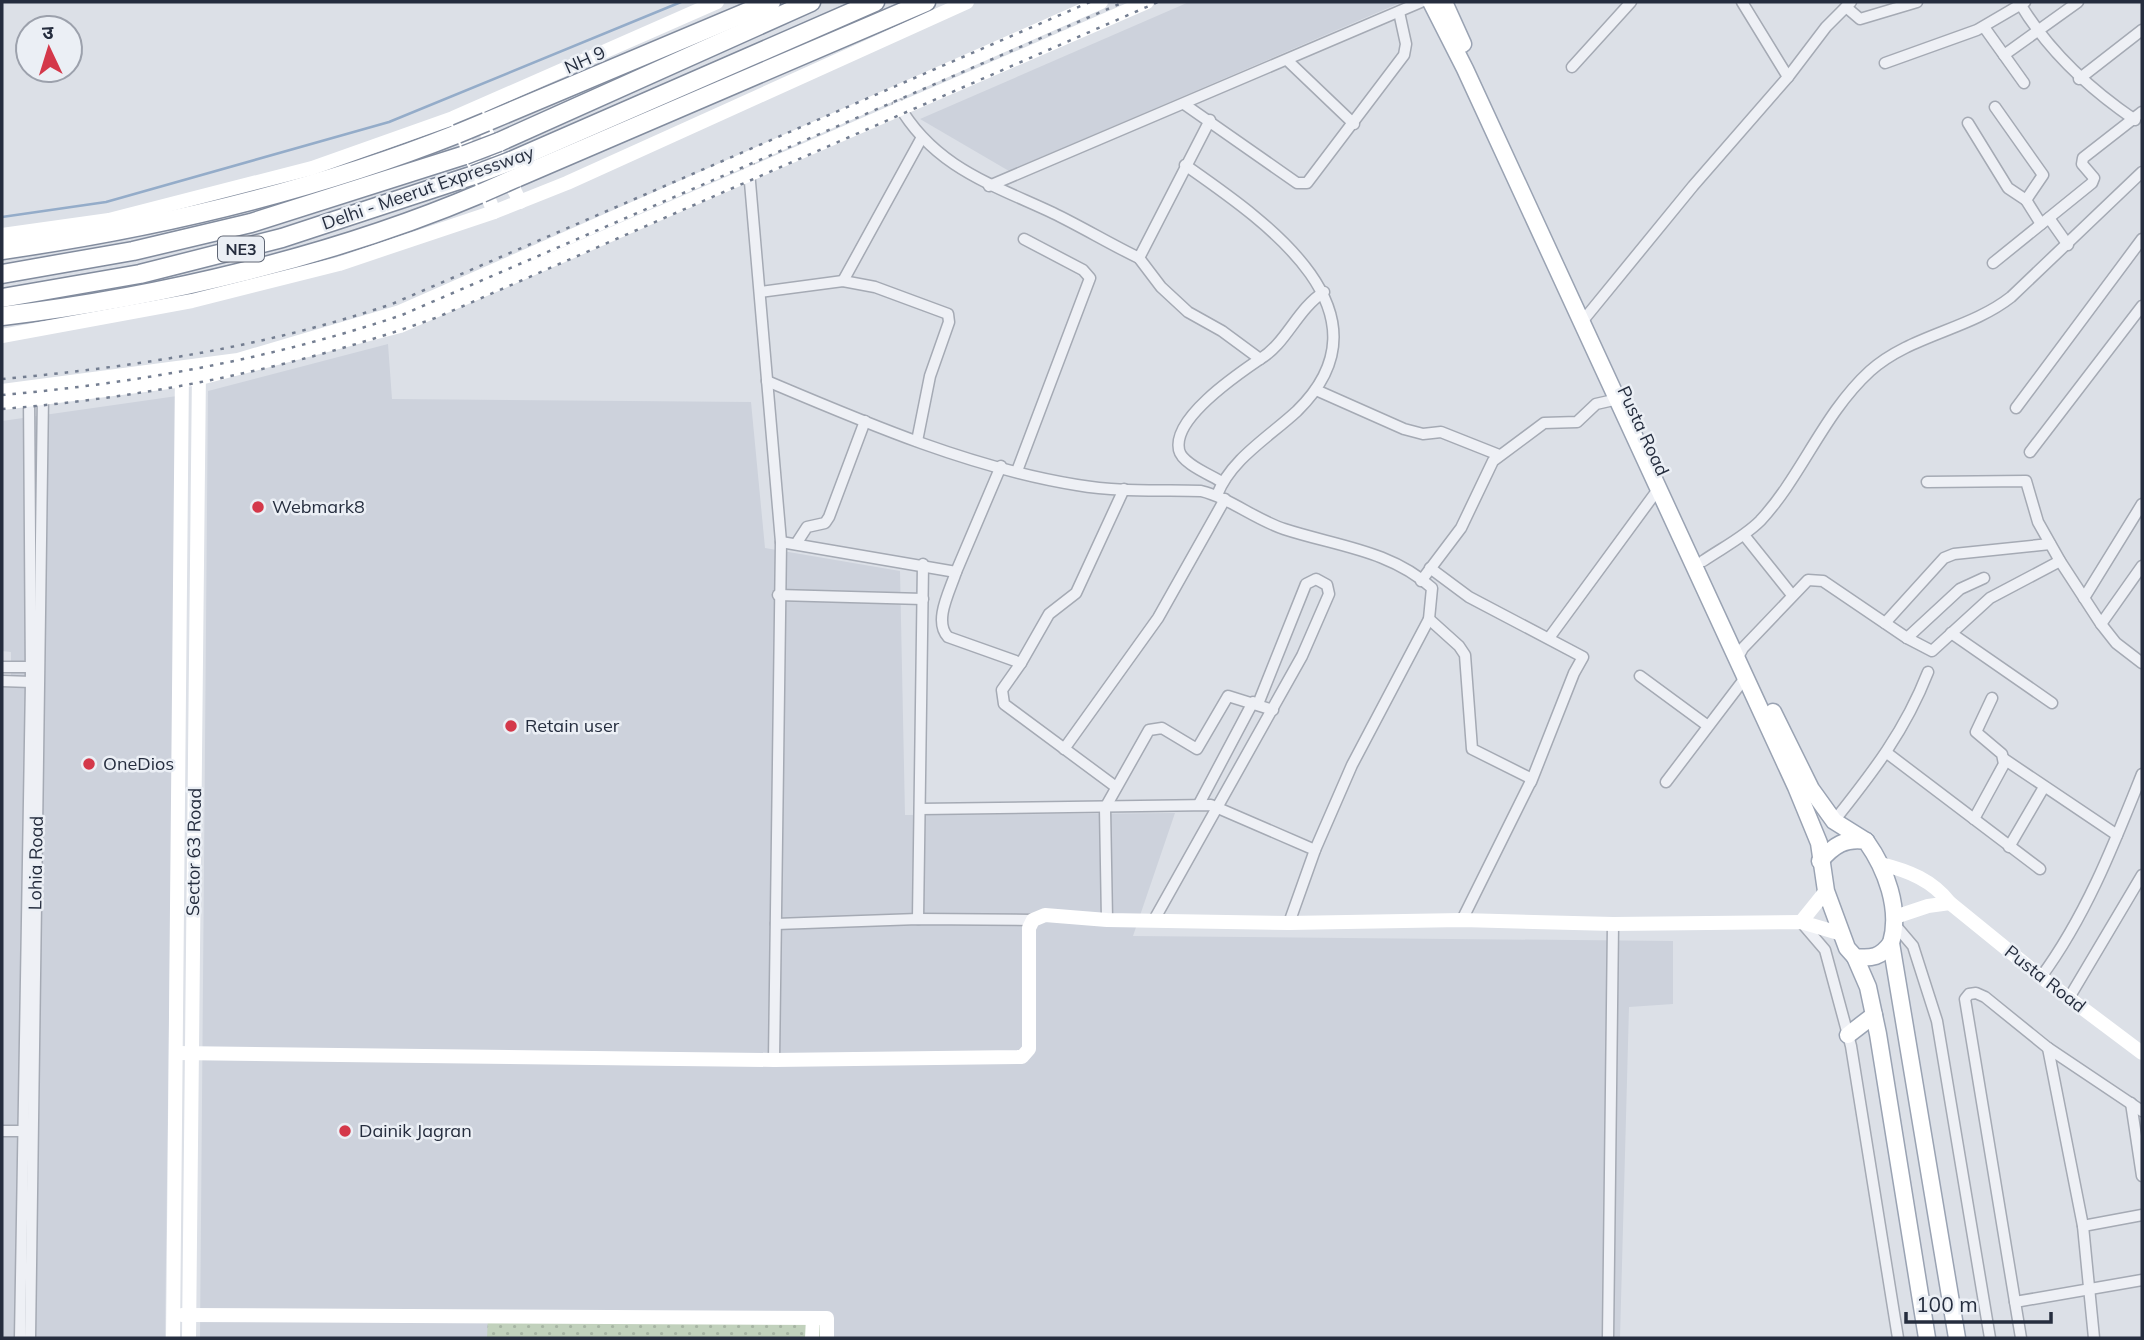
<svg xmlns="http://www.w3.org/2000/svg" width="2144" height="1340" font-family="Mulish,'Noto Sans Devanagari',sans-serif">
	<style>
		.built { fill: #cdd2dc }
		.park { fill: url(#park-dots) }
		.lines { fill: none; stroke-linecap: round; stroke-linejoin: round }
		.stream { stroke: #94acc9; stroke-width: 2.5 }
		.street-casing { stroke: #a5aab4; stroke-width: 13 }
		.primary-casing { stroke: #9aa3b3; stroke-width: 19 }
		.highway-casing { stroke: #828c9e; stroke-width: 21 }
		.street { stroke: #eef0f5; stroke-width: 10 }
		.secondary { stroke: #fff; stroke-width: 14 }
		.primary { stroke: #fff; stroke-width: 16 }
		.highway { stroke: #fff; stroke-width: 18 }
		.rail { stroke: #747e91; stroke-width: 2.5; stroke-dasharray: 3.5 7; stroke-linecap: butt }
		.highway-bridge-casing { stroke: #828c9e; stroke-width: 21; stroke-linecap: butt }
		.highway-bridge { stroke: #fff; stroke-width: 18 }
		.poi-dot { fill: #d4384a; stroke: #ebeff5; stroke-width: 2.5 }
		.labels { text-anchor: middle; stroke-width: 5; stroke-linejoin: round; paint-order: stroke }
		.shield { fill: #ebeff5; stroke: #606775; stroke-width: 2 }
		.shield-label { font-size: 16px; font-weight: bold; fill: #252d3e }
		.street-label { font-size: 18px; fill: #252d3e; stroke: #ebeff5 }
		.poi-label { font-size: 18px; fill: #252d3e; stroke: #ebeff5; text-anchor: start }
	</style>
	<defs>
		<pattern id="park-dots" width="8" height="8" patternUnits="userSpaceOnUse" patternTransform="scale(1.75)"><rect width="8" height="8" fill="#c1d1bc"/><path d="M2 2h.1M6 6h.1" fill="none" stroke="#a6b4a3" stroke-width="1.8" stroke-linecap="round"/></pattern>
	</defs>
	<rect width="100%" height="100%" fill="#dce0e7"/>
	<g class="built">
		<polygon points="1189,2 1402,2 1009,171 920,119"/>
		<polygon points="388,344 392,399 751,402 765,548 900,571 905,815 1175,813 1133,936 1673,941 1673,1004 1629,1007 1620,1338 200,1338 208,391"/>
		<polygon points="177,396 165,1338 2,1338 2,686 11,686 11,652 2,651 2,421"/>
	</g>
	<polygon class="park" points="488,1316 827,1318 826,1338 487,1338"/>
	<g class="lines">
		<polyline class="stream" points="2,217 106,202 389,122 681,2"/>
		<g class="street-casing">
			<g id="street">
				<polyline points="1742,2 1788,77"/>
				<path d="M 2019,2 C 2048,51 2088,88 2135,120"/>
				<polyline points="1846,7 1860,19 1917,2"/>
				<polyline points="1984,27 2024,83"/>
				<polyline points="2004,55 2078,2"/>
				<polyline points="1287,60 1354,124"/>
				<polyline points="1885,63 1977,30 2025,2"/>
				<polyline points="1572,67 1631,2"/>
				<polyline points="2079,79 2142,30"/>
				<path d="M 898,104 C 934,167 991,184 1053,213 C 1082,227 1110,244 1139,258 L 1210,120"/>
				<polyline points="1184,104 1297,183 1307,183 1404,55 1406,44 1399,12"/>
				<polyline points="1995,107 2043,175 2026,200 2041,224"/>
				<polyline points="1968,123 2008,188 2026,200"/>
				<polyline points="748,159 781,542 774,1060"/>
				<path d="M 1185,165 C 1262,219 1399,311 1297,411 C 1269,437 1231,459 1217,495"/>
				<polyline points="989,186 1421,2"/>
				<polyline points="2049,218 2068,245"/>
				<path d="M 1139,258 L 1161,287 L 1188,312 L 1222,331 L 1260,359 C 1286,344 1297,309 1324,292"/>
				<polyline points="1993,263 2092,183 2094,178 2082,164 2083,158 2142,112"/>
				<polyline points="843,281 921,139"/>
				<polyline points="760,292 843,281 875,287 948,314 949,322 930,376 917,441"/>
				<polyline points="1581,323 1693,186 1788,77 1826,27 1851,2"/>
				<path d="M 767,381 C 866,423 971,468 1077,485 C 1118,492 1160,490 1201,491 C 1230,498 1254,519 1284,529 C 1336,546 1390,550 1432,588 L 1429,619 L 1352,765 L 1315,850 L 1289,923"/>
				<polyline points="1316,390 1404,429 1423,434 1441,432 1499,455"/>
				<polyline points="2016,408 2142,239"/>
				<polyline points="2030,452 2142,306"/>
				<polyline points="1017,471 1090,278 1083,270 1024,239"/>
				<path d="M 1222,482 C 1211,475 1182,464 1179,450 C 1172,418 1238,374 1260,359"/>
				<polyline points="1927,482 2026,481 2038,522 2060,561 2101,624 2116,643 2142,663"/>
				<polyline points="1744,535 1792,595"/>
				<path d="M 781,542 L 956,572 C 950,591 933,621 948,637 L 1021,663 L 1002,690 L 1004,704 L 1116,787"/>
				<polyline points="796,544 807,527 825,523 829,517 865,421"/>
				<path d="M 1703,561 C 1722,548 1744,537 1760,521 C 1802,476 1823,414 1870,371 C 1910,335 1969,330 2011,297 L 2142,172"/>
				<polyline points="1430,568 1469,597 1583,657 1574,673 1531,782"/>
				<polyline points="956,572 1001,466"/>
				<polyline points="1421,581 1461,528 1493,461 1544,423 1577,422 1596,404 1618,399"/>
				<polyline points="778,595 923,599"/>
				<polyline points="2084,598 2142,504"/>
				<polyline points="1429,619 1459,646 1465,655 1472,749 1530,778 1530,783 1462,920"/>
				<polyline points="1885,623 1944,558 1954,554 2050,544"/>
				<polyline points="2101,624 2142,566"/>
				<polyline points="1951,633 2052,703"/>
				<polyline points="1549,638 1659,488"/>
				<polyline points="1907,638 1960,589 1984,578"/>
				<polyline points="1737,659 1743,648 1808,580 1823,581 1907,638 1932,651 1990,598 2060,561"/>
				<polyline points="1021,663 1049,614 1076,593 1124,489"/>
				<polyline points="2,667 31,667"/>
				<polyline points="1640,676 1708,726"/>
				<polyline points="2,681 31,682"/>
				<polyline points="1064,749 1158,618 1225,499"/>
				<polyline points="1887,753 2040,869"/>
				<polyline points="2004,759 2117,835"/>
				<polyline points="1666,782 1745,678"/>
				<polyline points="1199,804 1253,702"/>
				<polyline points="920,809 1211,805 1315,850"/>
				<polyline points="1974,819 2004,764 2002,754 1976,732 1992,698"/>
				<path d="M 1834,821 C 1873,772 1905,731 1928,672"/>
				<polyline points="2009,847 2044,787"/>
				<polyline points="918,919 923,564"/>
				<polyline points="1107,920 1105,808 1149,730 1162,728 1197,749 1228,696 1273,710"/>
				<polyline points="1154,920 1302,656 1329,594 1327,585 1316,579 1306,584 1258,704"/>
				<polyline points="1801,922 1825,950 1851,1046 1898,1338"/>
				<polyline points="776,924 918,919 1033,920"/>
				<polyline points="1896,926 1913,946 1937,1021 1990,1338"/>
				<path d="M 2041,977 C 2086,916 2114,844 2142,774"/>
				<polyline points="2069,998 2142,875"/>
				<polyline points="2048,1048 2083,1226 2094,1338"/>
				<polyline points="2131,1103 2142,1176"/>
				<polyline points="2,1131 24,1131"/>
				<polyline points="2083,1226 2142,1215"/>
				<polyline points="2015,1302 2142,1280"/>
				<polyline points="20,1338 31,682 29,394"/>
				<polyline points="30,1338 43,395"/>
				<polyline points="1608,1338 1613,924"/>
				<polyline points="2021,1338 1965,999 1969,994 1976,993 1985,997 2048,1048 2142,1111"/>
			</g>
		</g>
		<g class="primary-casing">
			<g id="primary">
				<path d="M 1431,2 L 1465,69 L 1796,787 L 1819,843 L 1826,891 L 1847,948 L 1855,957 C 1872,959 1881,957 1891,943"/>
				<polyline points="1444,2 1463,44"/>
				<polyline points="1773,712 1811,789 1834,821 1866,841"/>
				<path d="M 1820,861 C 1834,845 1845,838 1866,841 C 1886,869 1901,909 1891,943 L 1957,1338"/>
				<polyline points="1855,957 1868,987 1878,1034 1927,1338"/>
				<polyline points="1848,1035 1874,1015"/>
			</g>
		</g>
		<g class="highway-casing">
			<g id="highway">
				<polyline points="486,122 771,2"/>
				<polyline points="499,142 811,2"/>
				<polyline points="511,161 875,2"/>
				<polyline points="516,178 926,2"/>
				<path d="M 2,250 C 156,228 311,192 457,134"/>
				<polyline points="2,274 133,251 251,223 465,155"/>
				<polyline points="2,298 140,274 282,238 474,175"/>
				<path d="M 2,316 C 161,297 334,256 482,193"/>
			</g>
		</g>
		<use href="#street" class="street"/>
		<g class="secondary">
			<polyline points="478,115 520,202"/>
			<polyline points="458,124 494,212"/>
			<polyline points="2,235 109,220 312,168 453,118 717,2"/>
			<polyline points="2,336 192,301 339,264 494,212 567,183 967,2"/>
			<polyline points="2,391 238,360 400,312 1101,2"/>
			<polyline points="2,403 200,378 400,326 1147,2"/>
			<path d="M 1881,864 C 1909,871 1932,880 1950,903 L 2041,977 L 2142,1053"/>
			<polyline points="1895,917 1928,906 1950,903"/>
			<polyline points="1801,922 1826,891"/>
			<polyline points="176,1053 774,1060 1022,1057 1029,1049 1029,928 1033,920 1045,915 1107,920 1289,923 1462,920 1613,924 1801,922 1842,934"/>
			<polyline points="182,1315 827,1318 827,1338"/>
			<polyline points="173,1338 182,370"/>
			<polyline points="189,1338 199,370"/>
			<polyline points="812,1338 813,1318"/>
		</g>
		<use href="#primary" class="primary"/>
		<use href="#highway" class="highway"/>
		<g class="rail">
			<path d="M 2,379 C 135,367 265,347 392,304 L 1090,2"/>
			<path d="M 2,395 C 138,383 272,359 402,315 L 1124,2"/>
			<path d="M 2,409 C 151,397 297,368 438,317 L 1158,2"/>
		</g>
		<g class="highway-bridge-casing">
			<g id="highway-bridge">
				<polyline points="457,134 486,122"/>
				<polyline points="465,155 499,142"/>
				<polyline points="474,175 511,161"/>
				<polyline points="482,193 516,178"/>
			</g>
		</g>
		<use href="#highway-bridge" class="highway-bridge"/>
	</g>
	<g class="poi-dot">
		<circle cx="258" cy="507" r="7"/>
		<circle cx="511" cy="726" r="7"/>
		<circle cx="89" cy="764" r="7"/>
		<circle cx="345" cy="1131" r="7"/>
	</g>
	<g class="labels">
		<rect class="shield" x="218" y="236.5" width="46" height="25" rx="5"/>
		<g class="shield-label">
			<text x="241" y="255">NE3</text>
		</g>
		<g class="street-label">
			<text transform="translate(585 60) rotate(-24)" y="6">NH 9</text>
			<text transform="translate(428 188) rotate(-19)" y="6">Delhi - Meerut Expressway</text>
			<text transform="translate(1643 431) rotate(65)" y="6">Pusta Road</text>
			<text transform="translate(194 852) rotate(-89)" y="6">Sector 63 Road</text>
			<text transform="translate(36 863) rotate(-89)" y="6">Lohia Road</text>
			<text transform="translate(2045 979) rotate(38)" y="6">Pusta Road</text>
		</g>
		<g class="poi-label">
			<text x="272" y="513">Webmark8</text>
			<text x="525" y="732">Retain user</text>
			<text x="103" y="770">OneDios</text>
			<text x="359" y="1137">Dainik Jagran</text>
		</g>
	</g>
	<rect width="2144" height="1340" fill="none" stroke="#252d3e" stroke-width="7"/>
	<g transform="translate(49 49) rotate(356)"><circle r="33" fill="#ebeff5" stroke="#9ca1ac" stroke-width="2"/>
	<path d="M0-5L12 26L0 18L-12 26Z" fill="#d4384a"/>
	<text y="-10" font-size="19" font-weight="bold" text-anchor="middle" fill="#252d3e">उ</text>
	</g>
	<path d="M1906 1312v10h145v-10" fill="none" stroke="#252d3e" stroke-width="3.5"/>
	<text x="1916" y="1312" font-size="21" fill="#252d3e" stroke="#ebeff5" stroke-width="5" paint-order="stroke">100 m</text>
</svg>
